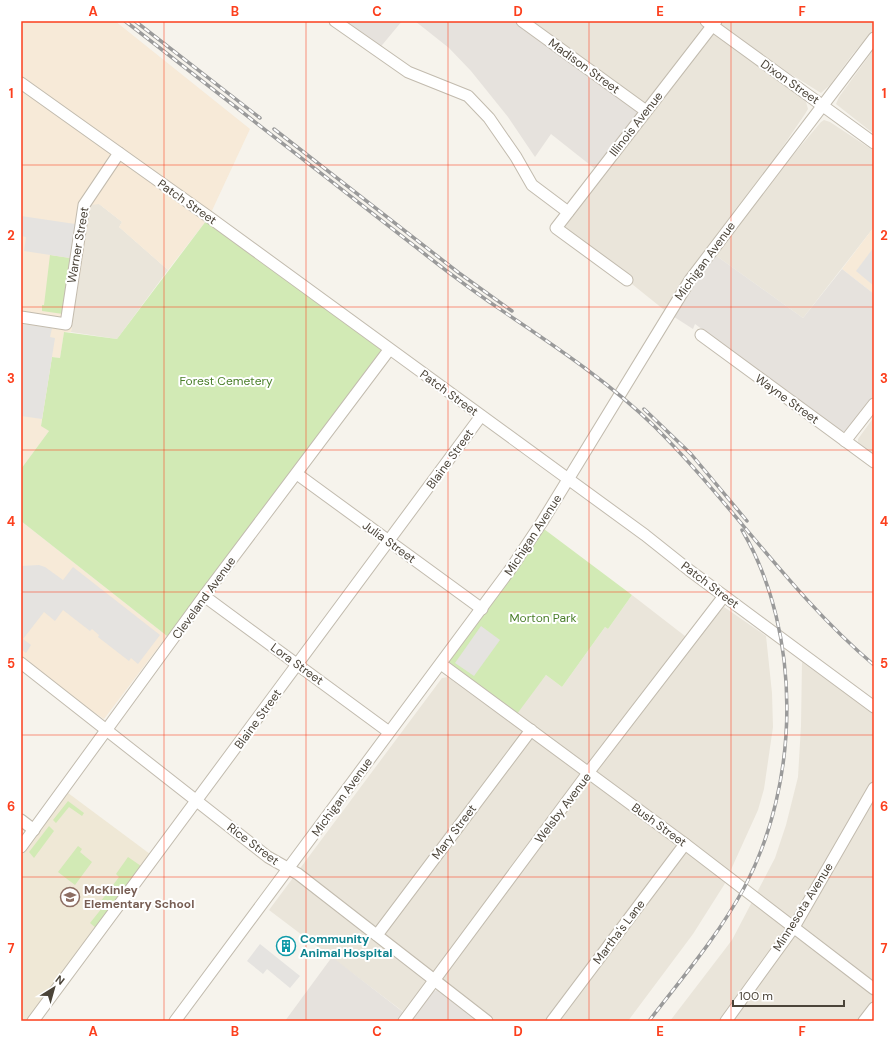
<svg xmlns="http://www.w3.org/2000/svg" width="895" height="1042" font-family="'DM Sans',sans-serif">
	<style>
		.residential { fill: #eae5da }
		.commercial { fill: #f7ead8 }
		.industrial { fill: #e6e2dd }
		.education { fill: #efe8d6 }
		.green { fill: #d2eab5 }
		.parking { fill: #e5e3e0 }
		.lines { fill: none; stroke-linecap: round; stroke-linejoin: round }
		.minor-casing { stroke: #c2bbae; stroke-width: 13 }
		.minor { stroke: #fff; stroke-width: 11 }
		.rail-casing { stroke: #9a9a9a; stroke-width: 3.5 }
		.rail { stroke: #fff; stroke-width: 2; stroke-dasharray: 6; stroke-linecap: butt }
		.grid { fill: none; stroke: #fc3f1d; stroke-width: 1; stroke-opacity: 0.55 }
		.labels { text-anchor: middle; stroke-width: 4; stroke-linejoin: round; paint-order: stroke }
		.street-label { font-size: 12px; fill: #4b4439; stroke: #fff }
		.park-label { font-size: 12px; fill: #4a7f2a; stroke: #fff }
		.education-label { font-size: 12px; font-weight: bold; fill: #785e54; stroke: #fff; text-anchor: start }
		.culture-label { font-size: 12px; font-weight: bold; fill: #0d838f; stroke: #fff; text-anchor: start }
		.neatline { fill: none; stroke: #fc3f1d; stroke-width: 1.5 }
		.grid-label { font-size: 13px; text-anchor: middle; font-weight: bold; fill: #fc3f1d }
	</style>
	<rect width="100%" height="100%" fill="#f6f3ec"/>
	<g class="residential">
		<polygon points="522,21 698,21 806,102 808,109 805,114 714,248 821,122 824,120 830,122 874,151 874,227 803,318 711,252 668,313 627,280 556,228 645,111"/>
		<polygon points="716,21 874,21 874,29 852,55 830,85 821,93 779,67"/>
		<polygon points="874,49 874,134 836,104 839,97"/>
		<polygon points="91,204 99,204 122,222 119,227 168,270 117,339 71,332 89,209"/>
		<polygon points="874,417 874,456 858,442 858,439"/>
		<polygon points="632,595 694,643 724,607 766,636 772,693 773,727 764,789 758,810 724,885 693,934 628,1021 492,1021 433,974 405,1013 269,910 442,678 448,677 453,681 509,722 546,675 562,687 605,627 608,629"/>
		<polygon points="802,662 874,714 874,1021 670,1021 732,940 775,858 786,825 798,777 801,726"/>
	</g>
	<g class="commercial">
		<polygon points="21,21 115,21 250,129 209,217 168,270 119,227 122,222 99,204 91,205 71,332 64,332 60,358 52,357 41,425 49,431 21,469"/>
		<polygon points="874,227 874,294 842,269"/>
		<polygon points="21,521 167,636 104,719 21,663"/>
	</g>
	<g class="industrial">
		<polygon points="335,21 402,21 378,50"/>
		<polygon points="415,21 522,21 646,111 599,172 551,134 535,157 508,117 471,71 449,48"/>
		<polygon points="711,252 803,318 842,269 874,294 874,396 846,432 839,430 695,324 693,329 668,313"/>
		<polygon points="332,957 412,1019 432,992 437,990 440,991 479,1021 285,1021"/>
	</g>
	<polygon class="education" points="68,793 150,854 27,1021 25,1021 21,1018 21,856"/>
	<g class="green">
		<polygon points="209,217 389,350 204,596 167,636 21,521 21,469 49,431 41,426 52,357 60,358 64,332 117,339"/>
		<polygon points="50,255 70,258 63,314 42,311 42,305 44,305"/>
		<polygon points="540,526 632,595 608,629 605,627 562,687 546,675 514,718 441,664"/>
		<polygon points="68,801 84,813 82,816 69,807 56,823 53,820"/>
		<polygon points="49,826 54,831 34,858 29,852"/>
		<polygon points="78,846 82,849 80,852 92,862 75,885 58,872"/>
		<polygon points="128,857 141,866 96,928 90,923 102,908 98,905 119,877 116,874"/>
	</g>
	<g class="parking">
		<polygon points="21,216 75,224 70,258 24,251 26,237 21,236"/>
		<polygon points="874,247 874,286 856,271"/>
		<polygon points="21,324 52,328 50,337 55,338 42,419 21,416"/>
		<polygon points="39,565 45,567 63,580 73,567 160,635 138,664 131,658 129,661 98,637 99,635 92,629 90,631 63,610 55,621 44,612 23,639 31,645 26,653 21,649 21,566"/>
		<polygon points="481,626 500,640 474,676 455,663"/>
		<polygon points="260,944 300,976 290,988 267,969 263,974 247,961"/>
	</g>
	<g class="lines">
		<g class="minor-casing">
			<g id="minor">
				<polyline points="335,21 408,72 468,96 489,118 516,157 532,185 568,212"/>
				<polyline points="522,21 646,111"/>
				<polyline points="706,21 874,143"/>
				<polyline points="21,83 209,217 645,535 689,570 874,707"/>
				<polyline points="627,280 556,228 716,21"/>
				<polyline points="21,317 66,324 84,205 119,153"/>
				<polyline points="701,335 874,462"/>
				<polyline points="845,441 874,404"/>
				<polyline points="297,474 482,609"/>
				<polyline points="204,596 389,732"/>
				<polyline points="21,663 268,857 298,874 487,1021"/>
				<polyline points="441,664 685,844 874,989"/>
				<polyline points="21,820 34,830"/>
				<polyline points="21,847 204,596 389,350"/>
				<polyline points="377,935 531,730"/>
				<polyline points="33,1021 481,416"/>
				<polyline points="175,1021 512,567 542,522 690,280 874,38"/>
				<polyline points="404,1021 588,773 724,596"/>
				<polyline points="552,1021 685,844"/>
				<polyline points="726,1021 794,927 874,788"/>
				<polyline points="864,1021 874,1008"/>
			</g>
		</g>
		<use href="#minor" class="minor"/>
		<g class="rail-casing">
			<g id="rail">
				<path d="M 125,21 L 426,255 C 454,277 483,298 513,318 C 562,351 612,385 654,426 C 731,502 791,595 874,665"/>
				<polyline points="135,21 260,118"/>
				<polyline points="274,129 459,273 512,311"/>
				<polyline points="644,409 691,454 747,521"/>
				<path d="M 649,1021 C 682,978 718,936 744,888 C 800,783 803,634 742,530"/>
			</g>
		</g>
		<use href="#rail" class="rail"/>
	</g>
	<path class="grid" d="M 164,21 L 164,1021M 306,21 L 306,1021M 448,21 L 448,1021M 589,21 L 589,1021M 731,21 L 731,1021M 21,165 L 874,165M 21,307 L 874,307M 21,450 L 874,450M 21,592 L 874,592M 21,735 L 874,735M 21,877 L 874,877"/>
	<defs>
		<g id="school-ring" transform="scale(1)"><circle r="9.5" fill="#fff" stroke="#8d6e63" stroke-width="1.5"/><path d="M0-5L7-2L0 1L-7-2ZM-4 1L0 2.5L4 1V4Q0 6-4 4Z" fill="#8d6e63"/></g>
		<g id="building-ring" transform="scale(1)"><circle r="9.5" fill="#fff" stroke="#0f9aa8" stroke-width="1.5"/><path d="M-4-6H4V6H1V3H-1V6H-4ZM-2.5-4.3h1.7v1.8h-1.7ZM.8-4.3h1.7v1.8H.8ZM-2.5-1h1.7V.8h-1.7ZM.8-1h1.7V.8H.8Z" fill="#0f9aa8"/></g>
	</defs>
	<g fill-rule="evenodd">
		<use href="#school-ring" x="70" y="897"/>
		<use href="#building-ring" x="286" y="946"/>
	</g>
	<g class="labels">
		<g class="street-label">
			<text transform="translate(584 66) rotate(36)" y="4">Madison Street</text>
			<text transform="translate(790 82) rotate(35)" y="4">Dixon Street</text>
			<text transform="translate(636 124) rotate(-52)" y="4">Illinois Avenue</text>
			<text transform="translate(187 202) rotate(35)" y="4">Patch Street</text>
			<text transform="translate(78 245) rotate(-80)" y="4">Warner Street</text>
			<text transform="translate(705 261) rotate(-54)" y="4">Michigan Avenue</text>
			<text transform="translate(449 393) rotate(36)" y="4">Patch Street</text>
			<text transform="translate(787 399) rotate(36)" y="4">Wayne Street</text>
			<text transform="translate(450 459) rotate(-54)" y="4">Blaine Street</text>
			<text transform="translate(533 535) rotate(-57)" y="4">Michigan Avenue</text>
			<text transform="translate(389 542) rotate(36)" y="4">Julia Street</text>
			<text transform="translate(710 585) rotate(37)" y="4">Patch Street</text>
			<text transform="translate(204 598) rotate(-54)" y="4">Cleveland Avenue</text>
			<text transform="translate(297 664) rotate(36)" y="4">Lora Street</text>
			<text transform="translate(258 719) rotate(-54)" y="4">Blaine Street</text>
			<text transform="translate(342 797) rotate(-54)" y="4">Michigan Avenue</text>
			<text transform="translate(563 808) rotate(-53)" y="4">Welsby Avenue</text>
			<text transform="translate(659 825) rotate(36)" y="4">Bush Street</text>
			<text transform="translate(454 832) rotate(-53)" y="4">Mary Street</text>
			<text transform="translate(253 844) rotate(37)" y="4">Rice Street</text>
			<text transform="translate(803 907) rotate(-58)" y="4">Minnesota Avenue</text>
			<text transform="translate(619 932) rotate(-53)" y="4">Martha's Lane</text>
		</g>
		<g class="park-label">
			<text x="226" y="385">Forest Cemetery</text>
			<text x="543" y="622">Morton Park</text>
		</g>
		<g class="education-label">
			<text x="84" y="894">McKinley<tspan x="84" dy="14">Elementary School</tspan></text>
		</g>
		<g class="culture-label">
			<text x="300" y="943">Community<tspan x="300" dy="14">Animal Hospital</tspan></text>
		</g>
	</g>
	<rect width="895" height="1042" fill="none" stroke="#ffffff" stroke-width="44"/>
	<g transform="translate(54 988) rotate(37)" stroke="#ffffff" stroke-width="3" paint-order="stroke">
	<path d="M0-3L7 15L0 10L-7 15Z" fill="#4b4439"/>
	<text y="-6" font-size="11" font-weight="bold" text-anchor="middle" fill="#4b4439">N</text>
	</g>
	<path d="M733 1000v6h111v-6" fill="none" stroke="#4b4439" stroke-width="2"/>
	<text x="739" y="1000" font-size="12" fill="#4b4439" stroke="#ffffff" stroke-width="3" paint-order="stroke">100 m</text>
	<rect x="22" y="22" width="851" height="998" class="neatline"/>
	<g class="grid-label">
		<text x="93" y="16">A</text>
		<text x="235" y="16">B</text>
		<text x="377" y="16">C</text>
		<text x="518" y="16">D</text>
		<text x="660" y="16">E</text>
		<text x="802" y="16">F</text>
		<text x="11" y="98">1</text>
		<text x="884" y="98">1</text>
		<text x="11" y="240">2</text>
		<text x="884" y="240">2</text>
		<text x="11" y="383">3</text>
		<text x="884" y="383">3</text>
		<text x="11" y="526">4</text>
		<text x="884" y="526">4</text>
		<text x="11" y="668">5</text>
		<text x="884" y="668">5</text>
		<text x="11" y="811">6</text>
		<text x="884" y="811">6</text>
		<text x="11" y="953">7</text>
		<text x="884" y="953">7</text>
		<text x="93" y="1036">A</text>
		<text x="235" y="1036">B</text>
		<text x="377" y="1036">C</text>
		<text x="518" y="1036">D</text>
		<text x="660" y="1036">E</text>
		<text x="802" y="1036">F</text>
	</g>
</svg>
